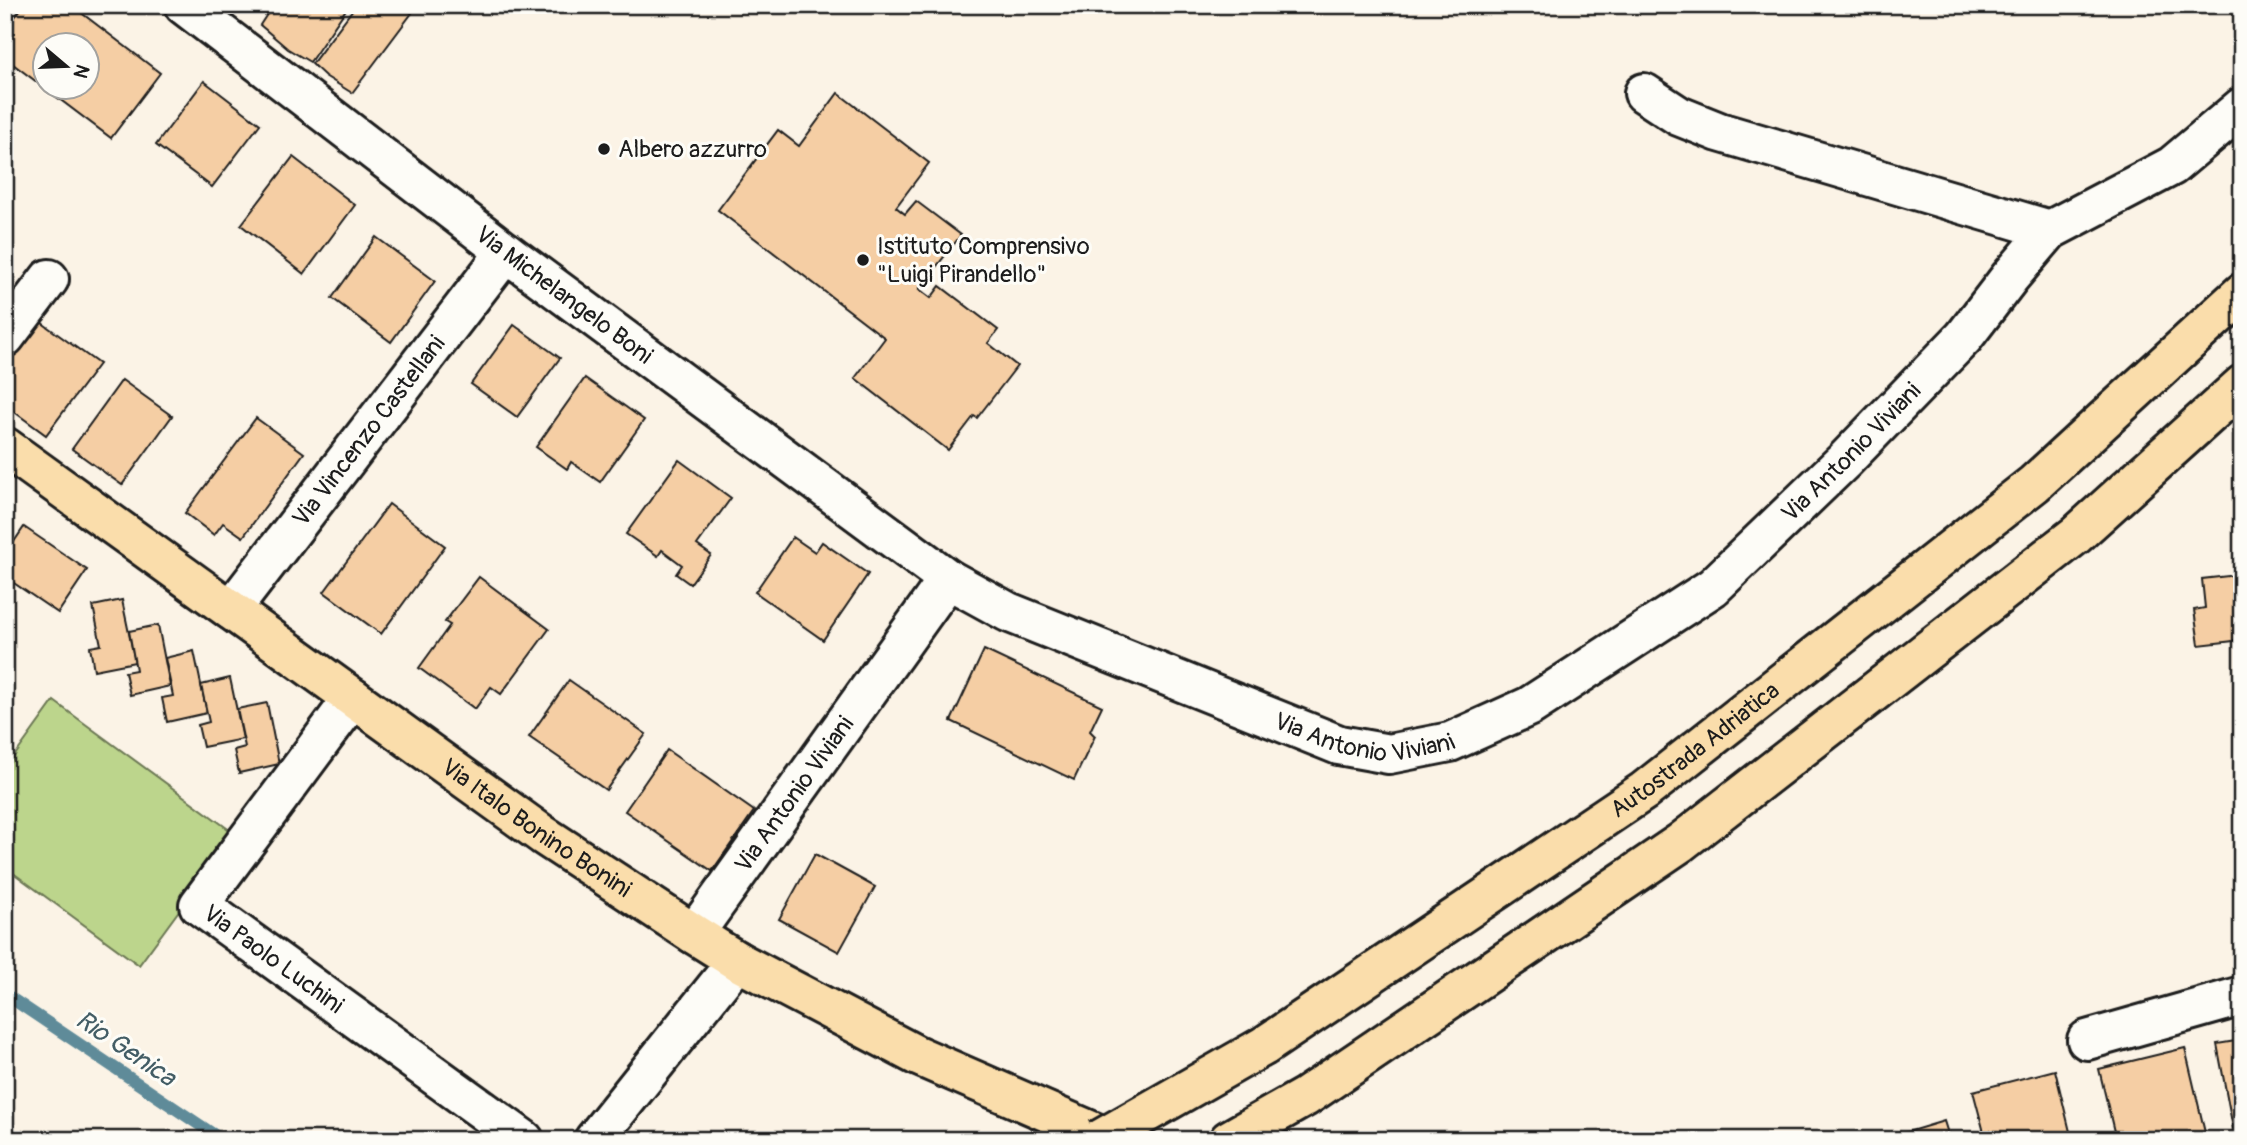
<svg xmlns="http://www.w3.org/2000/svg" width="2247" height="1145" font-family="Pangolin,sans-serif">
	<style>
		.green { fill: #bcd58c; stroke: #6c7854; stroke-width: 2 }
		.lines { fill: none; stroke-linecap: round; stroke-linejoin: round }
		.stream { stroke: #5f8b99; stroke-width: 12 }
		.building { fill: #f5cea4; stroke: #1c1c1c; stroke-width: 2; fill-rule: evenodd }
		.minor-casing { stroke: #1c1c1c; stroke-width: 44 }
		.major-casing { stroke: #1c1c1c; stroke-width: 44 }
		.highway-casing { stroke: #1c1c1c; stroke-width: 44 }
		.minor { stroke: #fdfcf7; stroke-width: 38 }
		.major { stroke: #faddab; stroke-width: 38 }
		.highway { stroke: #faddab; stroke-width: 38 }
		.highway-bridge-casing { stroke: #1c1c1c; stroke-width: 44; stroke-linecap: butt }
		.highway-bridge { stroke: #faddab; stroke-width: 38 }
		.poi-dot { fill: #1c1c1c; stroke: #fdfcf7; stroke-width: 2.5 }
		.labels { text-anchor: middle; stroke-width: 6; stroke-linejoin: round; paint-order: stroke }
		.poi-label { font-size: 24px; fill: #1c1c1c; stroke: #fdfcf7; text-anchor: start }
		.street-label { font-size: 24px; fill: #1c1c1c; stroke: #fdfcf7 }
		.water-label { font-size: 26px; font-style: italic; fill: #435d65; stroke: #fdfcf7 }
	</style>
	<rect width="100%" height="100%" fill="#fbf3e6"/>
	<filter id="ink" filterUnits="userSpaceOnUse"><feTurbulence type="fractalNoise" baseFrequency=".0143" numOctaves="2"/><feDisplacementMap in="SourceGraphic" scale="14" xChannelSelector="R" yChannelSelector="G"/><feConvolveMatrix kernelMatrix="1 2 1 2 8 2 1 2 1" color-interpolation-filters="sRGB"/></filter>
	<g filter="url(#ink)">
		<polygon class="green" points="54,701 235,834 139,965 5,867 5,769"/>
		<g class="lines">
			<polyline class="stream" points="5,994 222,1140"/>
		</g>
		<g class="building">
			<path d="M 24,5 L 71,5 L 160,73 L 111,138 L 5,58 L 5,30 ZM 46,46 L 88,46 L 88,88 L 46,88 Z"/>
			<polygon points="273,5 349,5 310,62 288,49 260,25"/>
			<polygon points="356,5 400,5 412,13 352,93 325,76 312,64"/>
			<polygon points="204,81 260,124 212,187 156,145"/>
			<polygon points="838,93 929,163 896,207 905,214 916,201 961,235 919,289 931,298 940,286 998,330 988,343 1017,366 977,418 974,416 948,450 855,378 885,338 718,210 778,130 799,146"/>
			<polygon points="293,157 355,205 304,274 241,225"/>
			<polygon points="376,237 435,281 391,342 332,298"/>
			<polygon points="31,315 99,364 46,435 5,405 5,350"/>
			<polygon points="514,325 560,358 517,417 471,384"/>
			<polygon points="585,378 644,420 600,482 571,462 567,469 536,447"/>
			<polygon points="122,380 172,416 122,485 72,449"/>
			<polygon points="256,418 304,453 243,537 223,523 214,535 185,513"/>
			<polygon points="679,460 731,498 697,545 711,555 690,584 676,574 682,565 662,550 658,556 626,534"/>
			<polygon points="389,504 445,546 381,634 324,592"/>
			<polygon points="24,527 87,570 58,613 5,577 5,555"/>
			<polygon points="793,537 815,552 822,542 868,574 823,640 755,592"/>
			<polygon points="2237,575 2240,604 2242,604 2242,640 2199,645 2194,610 2205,608 2202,579"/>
			<polygon points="479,577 549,629 501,694 491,687 475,709 419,668 450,625 445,622"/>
			<polygon points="122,600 135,662 94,670 90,647 101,645 93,606"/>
			<polygon points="158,625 170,686 130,695 125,672 136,670 129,631"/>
			<polygon points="984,650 1102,706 1090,731 1095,736 1074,780 951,721"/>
			<polygon points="194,651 207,713 167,722 162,698 173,696 165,658"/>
			<polygon points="230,678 243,739 203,747 198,725 209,722 201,685"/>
			<polygon points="569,680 646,734 606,790 529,737"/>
			<polygon points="267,703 279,764 239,773 234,750 245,747 237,709"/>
			<polygon points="667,750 754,811 712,871 625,811"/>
			<polygon points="815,854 875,887 839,952 779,919"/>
			<polygon points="2242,1040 2242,1126 2233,1128 2217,1044"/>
			<polygon points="2185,1048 2206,1137 2193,1140 2116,1140 2099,1069"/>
			<polygon points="2055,1070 2072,1140 1986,1140 1973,1091"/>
			<polygon points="1944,1121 1950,1140 1881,1140"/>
		</g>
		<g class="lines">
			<g class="minor-casing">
				<g id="minor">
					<path id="s1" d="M 184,5 L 506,252 L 948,579 L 1008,612 L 1339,745 L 1389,754 L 1450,742 L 1530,706 L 1713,587 L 1844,461 L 1964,337 L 2010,277 L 2050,230 L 2172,166 L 2242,107"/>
					<polyline points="1644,93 1679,116 1719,132 2050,230"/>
					<polyline points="5,337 49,279"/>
					<path id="s2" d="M 231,610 L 506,252"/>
					<path id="s3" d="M 353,698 L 199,905 L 524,1140"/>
					<path id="s4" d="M 694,934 L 948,579"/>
					<polyline points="2087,1040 2242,996"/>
					<polyline points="594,1140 737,961"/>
				</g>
			</g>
			<g class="major-casing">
				<g id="major">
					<path id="s5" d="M 5,447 L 543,835 L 694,934 L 737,961 L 916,1055 L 1112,1140"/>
				</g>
			</g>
			<g class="highway-casing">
				<g id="highway">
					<path id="s6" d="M 1264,1046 L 1644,791 L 2034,484 L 2242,293"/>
					<polyline points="1229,1140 1305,1097 1680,843 2076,535 2242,385"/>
				</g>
			</g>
			<use href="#minor" class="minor"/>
			<use href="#major" class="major"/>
			<use href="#highway" class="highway"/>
			<g class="highway-bridge-casing">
				<polyline id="highway-bridge" points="1099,1140 1264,1046"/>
			</g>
			<use href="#highway-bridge" class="highway-bridge"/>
		</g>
	</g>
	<g class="poi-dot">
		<circle cx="604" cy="149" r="7"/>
		<circle cx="863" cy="260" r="7"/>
	</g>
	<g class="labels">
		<g class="poi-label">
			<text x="618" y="157">Albero azzurro</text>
			<text x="877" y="254">Istituto Comprensivo<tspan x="877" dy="28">"Luigi Pirandello"</tspan></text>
		</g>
		<g class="street-label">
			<text dy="8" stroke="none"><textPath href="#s1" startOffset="478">Via Michelangelo Boni</textPath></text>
			<text dy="8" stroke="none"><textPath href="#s2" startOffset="226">Via Vincenzo Castellani</textPath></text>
			<text dy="8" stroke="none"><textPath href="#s1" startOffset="1993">Via Antonio Viviani</textPath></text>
			<text dy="8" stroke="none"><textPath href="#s1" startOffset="1405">Via Antonio Viviani</textPath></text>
			<text dy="8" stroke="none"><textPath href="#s6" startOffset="523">Autostrada Adriatica</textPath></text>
			<text dy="8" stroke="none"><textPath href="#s4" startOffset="172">Via Antonio Viviani</textPath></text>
			<text dy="8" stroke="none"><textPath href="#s5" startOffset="654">Via Italo Bonino Bonini</textPath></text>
			<text dy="8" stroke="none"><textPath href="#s3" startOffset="350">Via Paolo Luchini</textPath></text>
		</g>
		<g class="water-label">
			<text transform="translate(126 1048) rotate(34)" y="9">Rio Genica</text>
		</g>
	</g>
	<rect width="2247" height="1145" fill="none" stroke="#fdfcf7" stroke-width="28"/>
	<rect x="14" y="14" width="2219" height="1117" fill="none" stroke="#1c1c1c" stroke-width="2.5" filter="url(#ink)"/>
	<g transform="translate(66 66) rotate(109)"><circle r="33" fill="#fdfcf7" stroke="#a3a29f" stroke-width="2"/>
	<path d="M0-5L12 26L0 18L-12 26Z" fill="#1c1c1c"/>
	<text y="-10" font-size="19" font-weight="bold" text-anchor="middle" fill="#1c1c1c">N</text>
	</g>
</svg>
